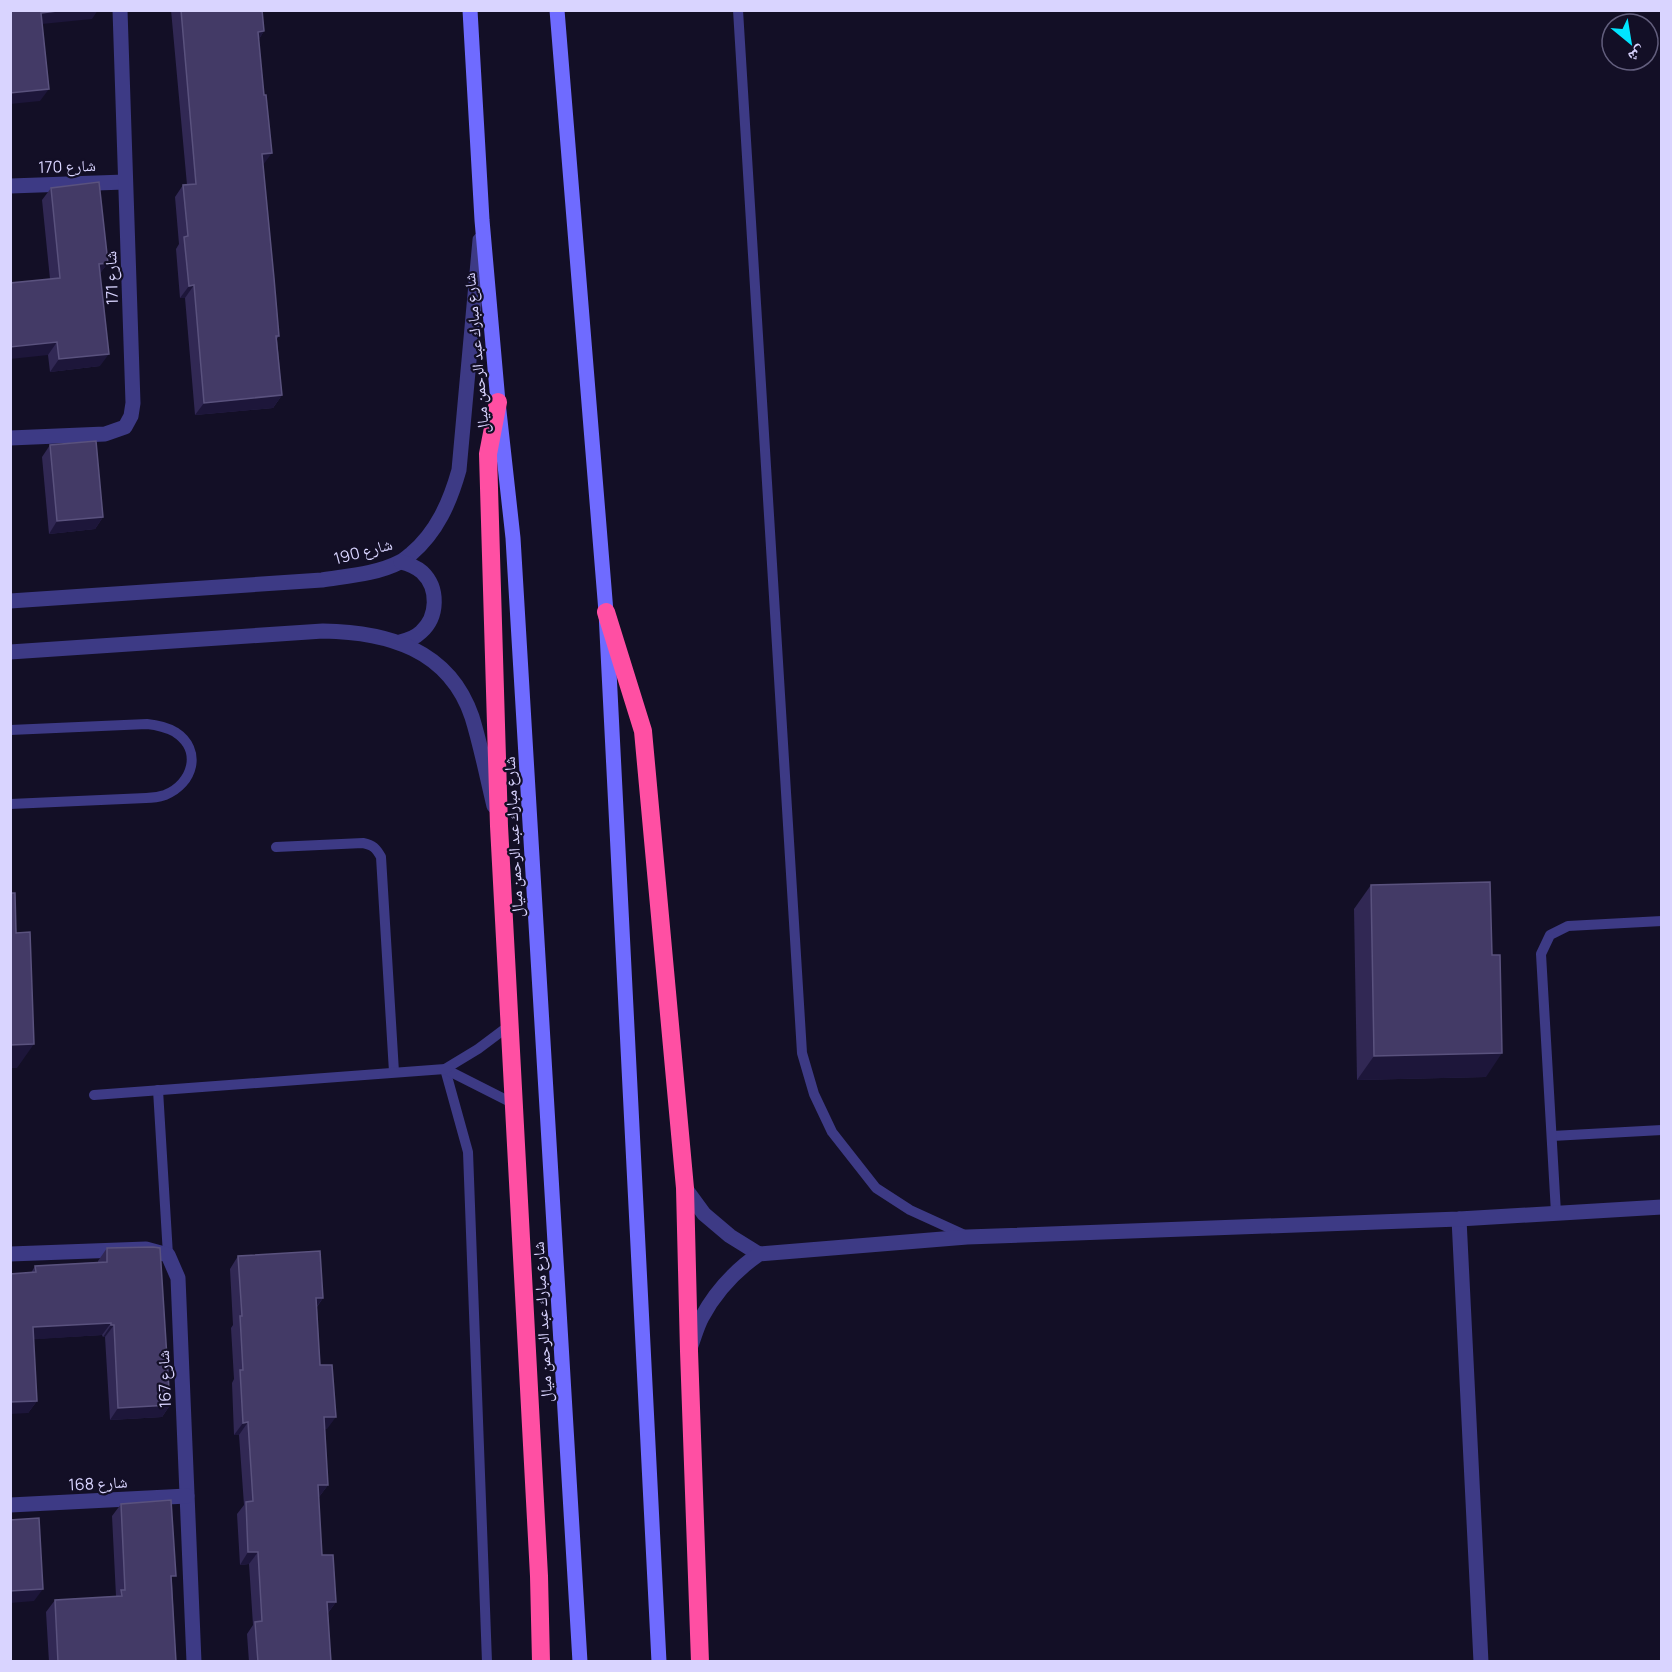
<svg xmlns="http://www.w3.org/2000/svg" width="1672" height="1672" font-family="Manrope,'Noto Naskh Arabic',sans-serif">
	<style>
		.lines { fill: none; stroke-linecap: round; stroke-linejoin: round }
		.service { stroke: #3d3a85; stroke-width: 10 }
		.minor { stroke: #3d3a85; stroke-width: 15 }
		.secondary { stroke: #6f6bff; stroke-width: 15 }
		.motorway { stroke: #ff4fa3; stroke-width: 18 }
		.wall { fill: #312854 }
		.shaded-wall { fill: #1d163a }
		.building { fill: #433a66; stroke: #5a527e; stroke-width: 1.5 }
		.labels { text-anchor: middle; stroke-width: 4.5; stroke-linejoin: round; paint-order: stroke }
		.street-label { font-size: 16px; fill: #d9d4ff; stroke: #130f26 }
	</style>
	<rect width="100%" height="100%" fill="#130f26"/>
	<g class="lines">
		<g class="service">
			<polyline points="738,10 802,1053 814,1094 832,1132 876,1188 910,1210 967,1236"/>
			<path d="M 10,730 L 147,724 C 157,725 166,727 175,732 C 203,750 193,784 165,795 C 159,797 152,798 146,798 L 10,804"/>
			<path d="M 276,847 L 363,843 C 373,845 376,848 381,857 L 394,1072"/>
			<polyline points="445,1069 468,1152 487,1662"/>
			<polyline points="445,1069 514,1104"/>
			<polyline points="158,1090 168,1255"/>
			<polyline points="94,1095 445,1069 478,1049 510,1025"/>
			<polyline points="1552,1136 1662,1130"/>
			<polyline points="1556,1213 1541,954 1550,935 1568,926 1662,921"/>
		</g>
		<g class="minor">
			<polyline points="10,186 125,182"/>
			<polyline points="10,438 105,434 125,427 131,416 133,403 120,10"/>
			<path d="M 10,601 L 322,580 C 347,576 377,574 400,562 C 404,560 407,557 411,554 C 437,532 450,502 459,470 L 480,240"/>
			<path d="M 400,642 C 408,640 415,638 421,632 C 438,617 439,588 422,572 C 416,567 409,564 401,562"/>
			<path d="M 10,652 L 323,631 C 387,632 449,649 472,717 C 481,746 487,777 494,806"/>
			<polyline points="685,1188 704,1214 730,1236 759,1254"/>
			<polyline points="1459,1219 1481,1662"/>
			<polyline points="10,1254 146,1249 168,1255 178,1278 194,1662"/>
			<path d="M 690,1348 C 694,1338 697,1326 702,1317 C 716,1291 736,1270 759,1254 L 967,1237 L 1459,1219 L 1662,1207"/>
			<polyline points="10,1505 187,1496"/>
		</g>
		<g class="secondary">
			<polyline points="470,10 482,220 498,402 513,538 580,1662"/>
			<polyline points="557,10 606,612 659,1662"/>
		</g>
		<g class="motorway">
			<polyline points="498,402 488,454 499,826 539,1576 541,1662"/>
			<polyline points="606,612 643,731 685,1188 689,1351 700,1662"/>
		</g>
	</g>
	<g class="wall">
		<polygon points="171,10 262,10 264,31 259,39 263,165 279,336 277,339 282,395 273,408 195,415 185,298 180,298 176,249 179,244 175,197 183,185 187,185"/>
		<polygon points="51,188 108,263 100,273 100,366 50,372 48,355 50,279 42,200"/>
		<polygon points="50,445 103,517 95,529 49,534 42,457"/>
		<polygon points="1371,885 1486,1077 1357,1080 1354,909"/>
		<polygon points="107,1248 170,1405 162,1417 110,1420 105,1337 103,1337 102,1335 33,1339 37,1401 28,1413 31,1273 35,1266 98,1262 98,1261"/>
		<polygon points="238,1256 323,1298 317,1307 320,1365 327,1429 325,1429 328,1485 319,1497 318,1497 322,1555 336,1602 328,1613 331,1662 249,1662 247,1634 253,1625 249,1564 240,1565 237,1514 244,1505 239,1435 234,1435 232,1383 234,1379 231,1328 233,1325 230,1269"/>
		<polygon points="121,1504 172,1582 176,1662 49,1662 46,1612 55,1600 116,1596 112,1516"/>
	</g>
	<g class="shaded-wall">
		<polygon points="65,10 98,10 92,19 32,25 41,13"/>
		<polygon points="264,31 256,44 258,32"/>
		<polygon points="49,89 40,101 10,104 10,93"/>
		<polygon points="272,153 263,165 262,154"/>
		<polygon points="108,263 99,275 99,264"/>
		<polygon points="194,285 185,298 180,298 189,286"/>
		<polygon points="57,342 48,355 10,359 10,347"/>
		<polygon points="109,354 100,366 50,372 59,359"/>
		<polygon points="282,395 273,408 195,415 204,403"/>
		<polygon points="103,517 95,529 49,534 57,521"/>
		<polygon points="34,1044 17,1068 10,1068 10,1045"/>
		<polygon points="1502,1053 1486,1077 1357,1080 1374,1056"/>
		<polygon points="316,1298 323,1298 314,1310"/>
		<polygon points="111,1323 102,1335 24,1340 33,1327"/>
		<polygon points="111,1325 114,1325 105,1337 103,1337"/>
		<polygon points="37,1401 28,1413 10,1414 10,1402"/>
		<polygon points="170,1405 162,1417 110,1420 118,1408"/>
		<polygon points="324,1417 336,1417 327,1429 316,1430"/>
		<polygon points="248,1422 239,1435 234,1435 243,1423"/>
		<polygon points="318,1485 328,1485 319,1497 309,1497"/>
		<polygon points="248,1552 258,1552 249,1564 240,1565"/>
		<polygon points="43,1589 34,1601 10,1603 10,1591"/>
		<polygon points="327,1602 336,1602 327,1614"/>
	</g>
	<g class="building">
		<polygon points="10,10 65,10 41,13 49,89 10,93"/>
		<polygon points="181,10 262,10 264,31 258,32 264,95 266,95 272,153 262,154 274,278 279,336 276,336 282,395 204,403 194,285 189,286 184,237 188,236 183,185 196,184"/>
		<polygon points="99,182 108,263 99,264 109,354 59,359 57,342 10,347 10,283 60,278 51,188"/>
		<polygon points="96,441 103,517 57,521 50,445"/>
		<polygon points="1490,882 1492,955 1500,955 1502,1053 1374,1056 1371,885"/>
		<polygon points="10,893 15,893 16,933 30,932 34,1044 10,1045"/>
		<polygon points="153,1247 160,1248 170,1405 118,1408 114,1325 111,1325 111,1323 33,1327 37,1401 10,1402 10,1274 36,1272 35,1266 107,1262 107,1248"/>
		<polygon points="320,1251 323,1298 316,1298 320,1365 332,1365 336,1417 324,1417 328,1485 318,1485 322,1555 333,1555 336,1602 327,1602 331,1662 258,1662 255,1622 262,1621 258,1552 248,1552 246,1502 253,1501 248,1422 243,1423 240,1370 243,1370 240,1316 242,1316 238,1256"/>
		<polygon points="171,1500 176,1576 171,1576 176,1662 58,1662 55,1600 122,1596 121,1590 125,1590 121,1504"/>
		<polygon points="39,1518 43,1589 10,1591 10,1520"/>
	</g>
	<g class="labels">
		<g class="street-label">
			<text transform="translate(67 166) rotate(-2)" y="6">شارع 170</text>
			<text transform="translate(111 278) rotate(-92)" y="6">شارع 171</text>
			<text transform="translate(476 353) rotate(-95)" y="6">شارع مبارك عبد الرحمن ميال</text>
			<text transform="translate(363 551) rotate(-15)" y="6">شارع 190</text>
			<text transform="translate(513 837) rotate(-93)" y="6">شارع مبارك عبد الرحمن ميال</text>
			<text transform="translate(542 1322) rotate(-93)" y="6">شارع مبارك عبد الرحمن ميال</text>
			<text transform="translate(164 1379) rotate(-92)" y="6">شارع 167</text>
			<text transform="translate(98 1483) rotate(-3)" y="6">شارع 168</text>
		</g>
	</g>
	<rect width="1672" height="1672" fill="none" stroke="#d9d4ff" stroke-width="24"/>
	<g transform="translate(1630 42) rotate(150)"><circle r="28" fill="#130f26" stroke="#625e7d" stroke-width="1.5"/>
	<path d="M0-4.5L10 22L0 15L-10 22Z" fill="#00e5ff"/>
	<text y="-9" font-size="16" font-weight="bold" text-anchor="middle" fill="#d9d4ff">ش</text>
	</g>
</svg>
